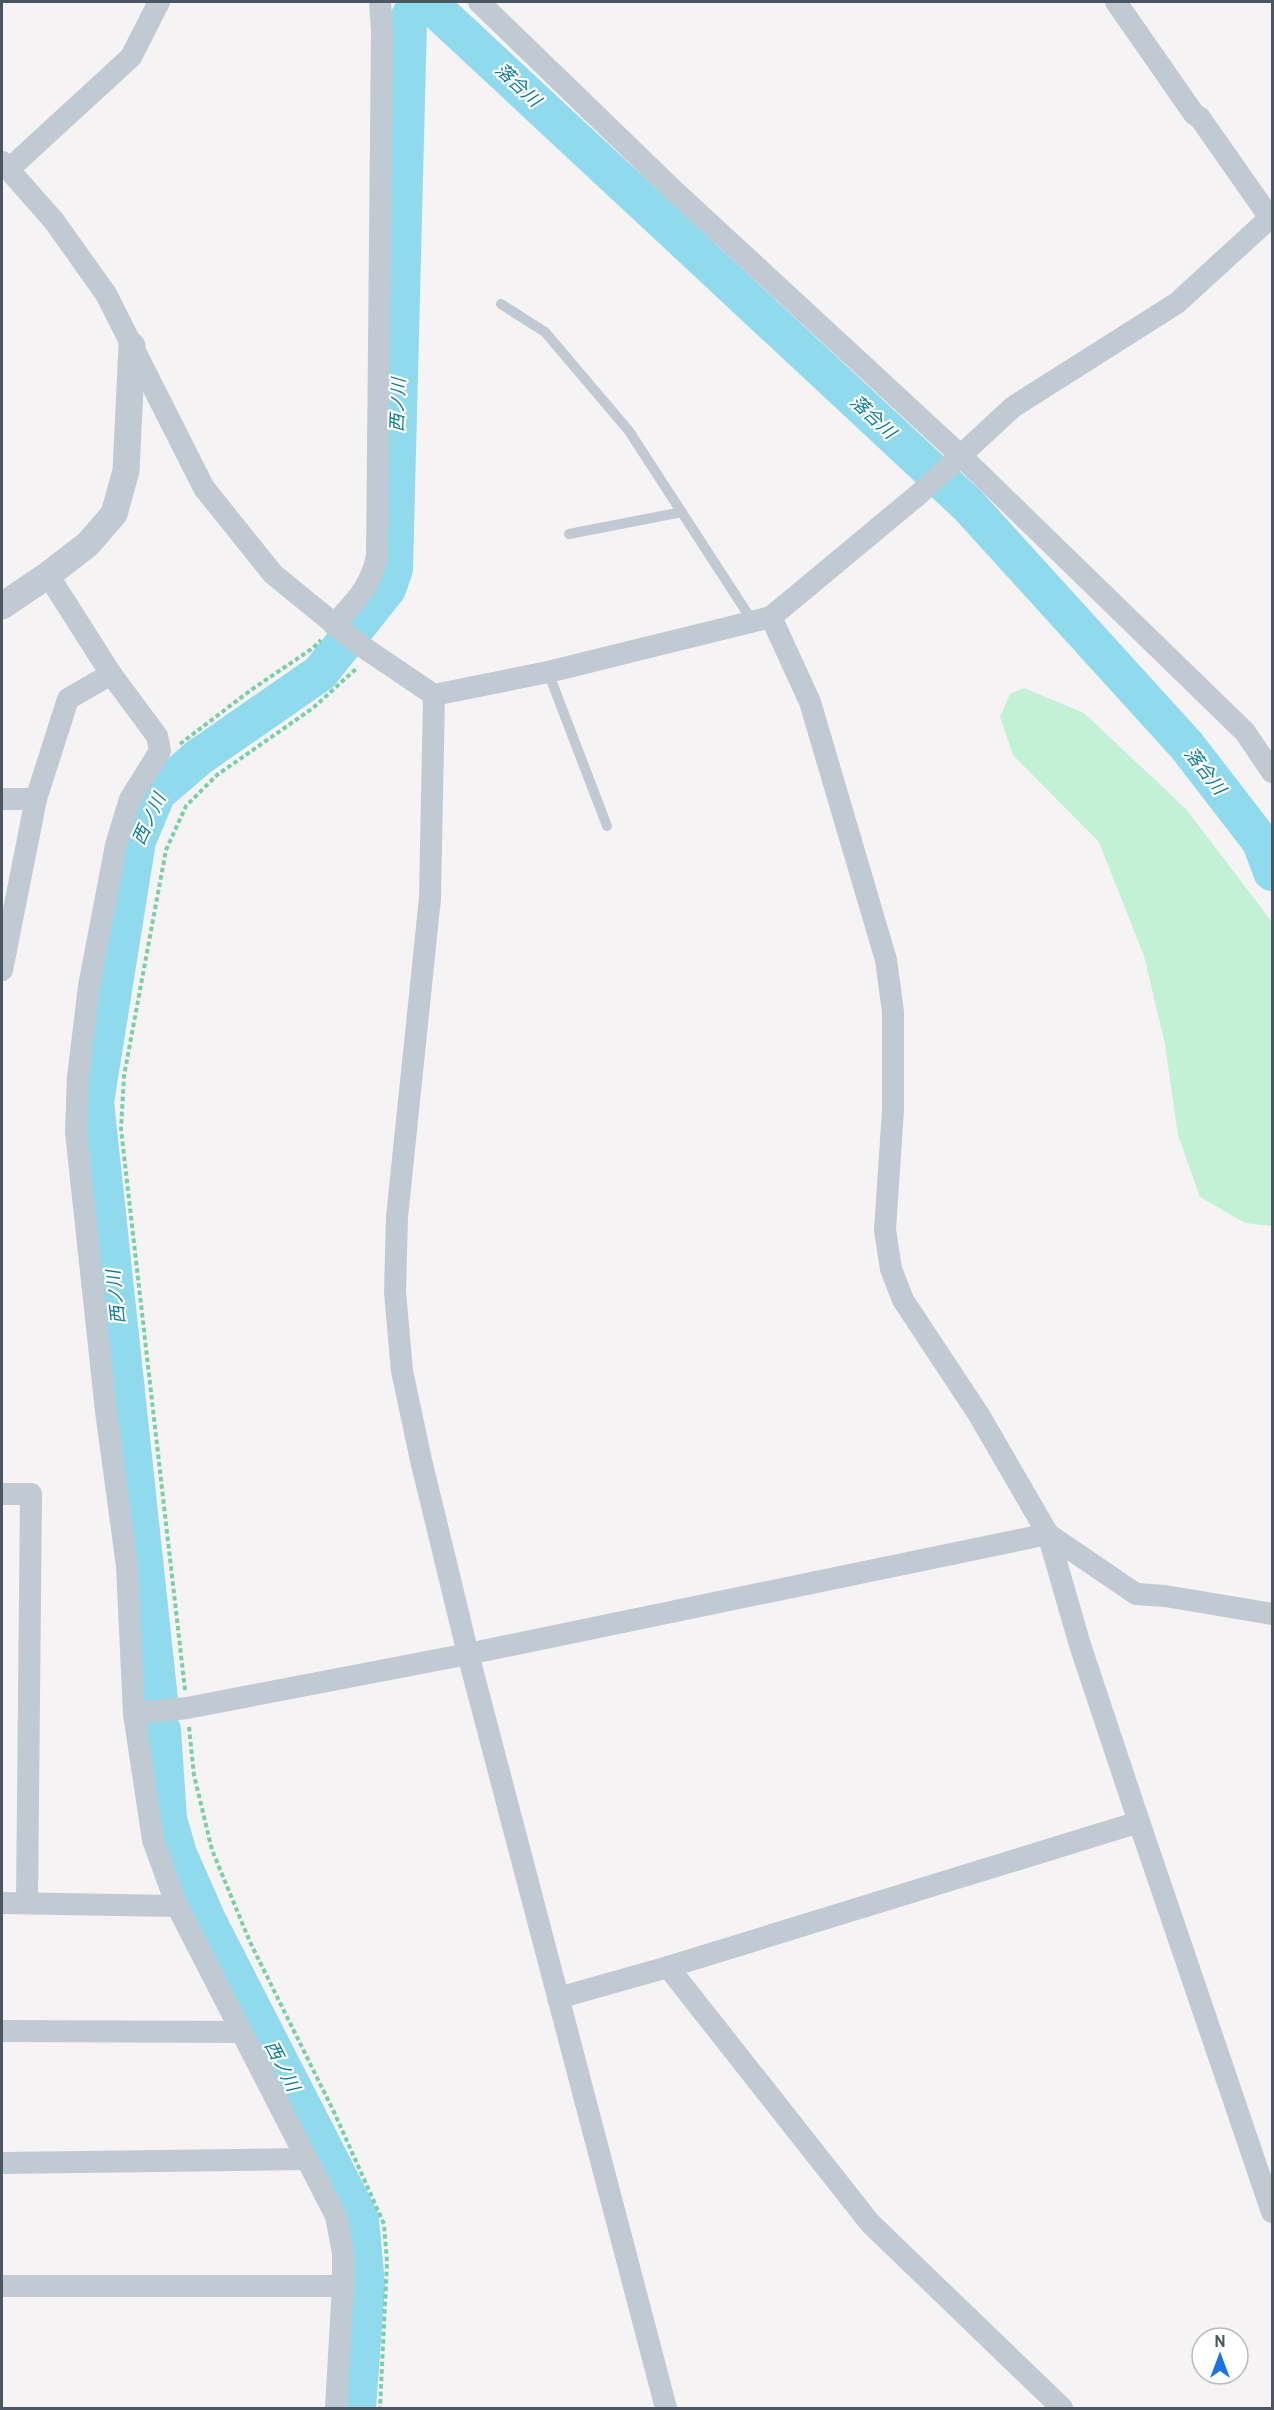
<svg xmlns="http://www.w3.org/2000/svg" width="1274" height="2410" font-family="Overpass,'Noto Sans JP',sans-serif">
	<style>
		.green { fill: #c3f1d5 }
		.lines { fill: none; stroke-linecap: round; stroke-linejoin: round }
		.river { stroke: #90daee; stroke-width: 38 }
		.path { stroke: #7ad0a6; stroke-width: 4; stroke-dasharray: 4.5 3; stroke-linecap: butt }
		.service { stroke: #c1cad2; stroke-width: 10 }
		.minor { stroke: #c1cad2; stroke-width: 22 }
		.tertiary { stroke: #c1cad2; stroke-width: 27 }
		.labels { text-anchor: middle; stroke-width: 4.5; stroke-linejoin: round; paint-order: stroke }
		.water-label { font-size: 18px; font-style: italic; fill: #0c7c9b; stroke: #fff }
	</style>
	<rect width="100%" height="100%" fill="#f5f3f3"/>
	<polygon class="green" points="1024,688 1084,713 1186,809 1272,922 1272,1226 1245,1223 1200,1197 1178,1135 1165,1044 1144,956 1099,842 1013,755 1000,717 1010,694"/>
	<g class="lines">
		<g class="river">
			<polyline points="428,2 968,505 1187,746 1261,842 1272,872"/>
			<polyline points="159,1700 95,1102 137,841 157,793 199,757 320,673 387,589 394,569 408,20 418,2"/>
			<polyline points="162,1730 168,1819 178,1854 207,1920 360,2219 366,2285 357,2408"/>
		</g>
		<g class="path">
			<polyline points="180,744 251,690 313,648 321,640"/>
			<polyline points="185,1690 121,1129 124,1076 166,850 186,806 217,775 313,708 358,667"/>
			<polyline points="189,1727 194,1775 212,1850 250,1942 334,2112 384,2224 387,2262 380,2408"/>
		</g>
		<g class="service">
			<polyline points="501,304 545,332 629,431 753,622"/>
			<polyline points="569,534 682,512"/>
			<polyline points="548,672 607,826"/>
		</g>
		<g class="minor">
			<polyline points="479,2 669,186 960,455 1245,732 1272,772"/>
			<polyline points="1116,2 1194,114 1200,118 1270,218"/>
			<polyline points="2,162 54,221 106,294 204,488 273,574 360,645 434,695 548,672 771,617 919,494 1013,407 1177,303 1272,216"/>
			<polyline points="8,170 131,57 159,2"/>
			<polyline points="48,575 111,674 157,736 160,751 130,799 116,845 89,986 78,1077 76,1132 106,1411 127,1566 134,1714 153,1840 177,1906 336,2216 343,2253 343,2286 336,2408"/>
			<polyline points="771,617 810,702 886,960 893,1012 893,1110 885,1230 891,1269 903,1300 979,1415 1048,1534 1080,1645 1139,1822 1272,2212"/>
			<path d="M 334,625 C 355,601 370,589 377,556 L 382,30 L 380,2"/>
			<polyline points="434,695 430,898 397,1217 395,1292 402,1371 421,1460 468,1654 666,2408"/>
			<polyline points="2,799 36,799"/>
			<polyline points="2,970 36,799 68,699 111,674"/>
			<polyline points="2,1494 31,1494 27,1903"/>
			<polyline points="134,1714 187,1708 468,1654 1048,1534 1136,1594 1165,1596 1272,1614"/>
			<polyline points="2,1903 177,1906"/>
			<polyline points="668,1967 870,2223 1062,2408"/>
			<polyline points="558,1998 668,1967 1139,1822"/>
			<polyline points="2,2031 242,2032"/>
			<polyline points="2,2163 306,2159"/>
			<polyline points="2,2286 343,2286"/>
		</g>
		<polyline class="tertiary" points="2,606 48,575 88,544 114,514 126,471 132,346"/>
	</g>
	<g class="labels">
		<g class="water-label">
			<text transform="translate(518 85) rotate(43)" y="6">落合川</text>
			<text transform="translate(398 405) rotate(-88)" y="6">西ノ川</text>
			<text transform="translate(873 417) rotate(43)" y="6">落合川</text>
			<text transform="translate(1205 771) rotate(52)" y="6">落合川</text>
			<text transform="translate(149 819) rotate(-65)" y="6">西ノ川</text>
			<text transform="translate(116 1297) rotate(-96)" y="6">西ノ川</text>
			<text transform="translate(282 2066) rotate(63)" y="6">西ノ川</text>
		</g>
	</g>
	<rect width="1274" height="2410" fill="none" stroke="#4a5661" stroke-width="6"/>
	<g transform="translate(1220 2356)"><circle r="28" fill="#ffffff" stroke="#b7bbc0" stroke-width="1.5"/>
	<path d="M0-4.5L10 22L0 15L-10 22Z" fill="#1a73e8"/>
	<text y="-9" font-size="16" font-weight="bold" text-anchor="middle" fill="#4a5661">N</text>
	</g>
</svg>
